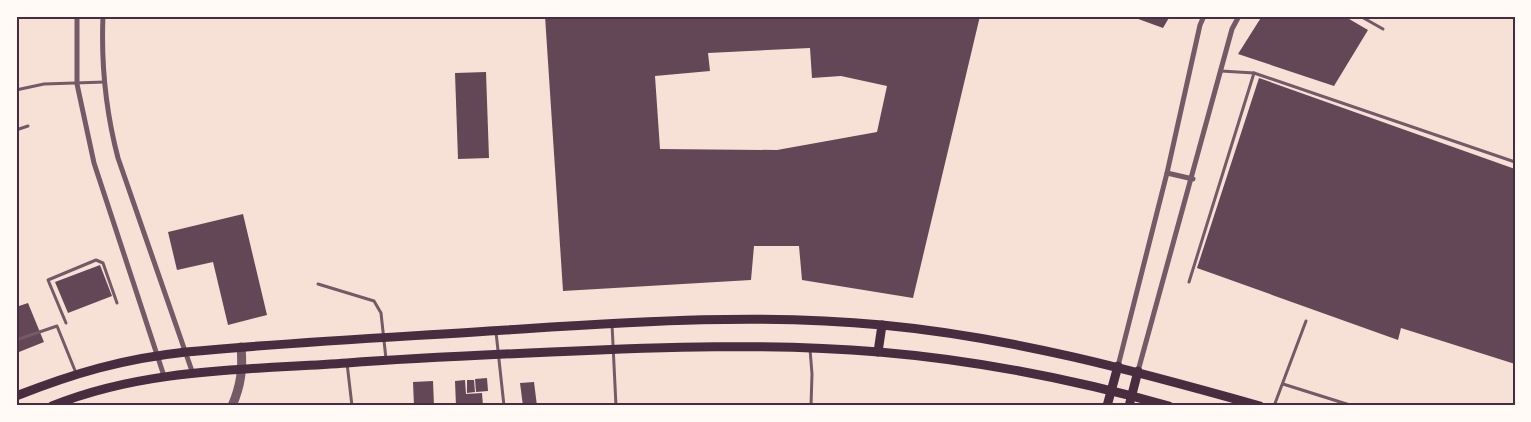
<svg xmlns="http://www.w3.org/2000/svg" width="1531" height="422" font-family="'PT Sans',sans-serif">
	<style>
		.building { fill: #644757; fill-rule: evenodd }
		.lines { fill: none; stroke-linecap: round; stroke-linejoin: round }
		.service { stroke: #755966; stroke-width: 3 }
		.minor { stroke: #755966; stroke-width: 5 }
		.tertiary { stroke: #755966; stroke-width: 9 }
		.secondary { stroke: #4a2c40; stroke-width: 9 }
		.neatline { fill: none; stroke: #4a2c40; stroke-width: 2 }
	</style>
	<rect width="100%" height="100%" fill="#f7e1d7"/>
	<g class="building">
		<path d="M 545,16 L 980,16 L 913,298 L 802,280 L 799,246 L 754,246 L 751,280 L 563,291 ZM 810,48 L 812,78 L 841,76 L 887,86 L 877,132 L 777,150 L 660,149 L 655,76 L 710,71 L 708,53 Z"/>
		<polygon points="1130,16 1170,16 1163,28"/>
		<polygon points="1262,16 1344,16 1368,30 1334,86 1238,54"/>
		<polygon points="486,72 489,158 458,159 455,73"/>
		<polygon points="1259,78 1515,169 1515,364 1401,328 1398,340 1197,268"/>
		<polygon points="243,214 267,315 228,325 213,262 177,270 168,232"/>
		<polygon points="100,265 112,296 68,313 55,282"/>
		<polygon points="28,303 44,342 19,352 16,344 16,307"/>
		<polygon points="487,378 488,391 476,392 475,379"/>
		<polygon points="465,380 466,394 482,393 483,406 456,406 455,381"/>
		<polygon points="467,380 474,380 475,392 467,393"/>
		<polygon points="433,381 434,406 414,406 413,382"/>
		<polygon points="534,382 537,406 523,406 520,383"/>
	</g>
	<g class="lines">
		<g class="service">
			<polyline points="1360,16 1383,29"/>
			<polyline points="1221,71 1254,73 1515,162"/>
			<polyline points="16,90 44,84 105,82"/>
			<polyline points="16,130 28,126"/>
			<polyline points="1189,282 1254,73"/>
			<polyline points="318,284 374,301 381,313 386,359"/>
			<polyline points="66,323 48,280 96,260 103,263 117,303"/>
			<polyline points="612,324 616,406"/>
			<polyline points="496,332 504,406"/>
			<polyline points="16,340 57,326 76,373"/>
			<polyline points="810,349 812,374 811,406"/>
			<polyline points="347,363 352,406"/>
			<polyline points="1283,384 1353,406"/>
			<polyline points="1274,406 1306,321"/>
		</g>
		<g class="minor">
			<polyline points="77,16 77,84 94,163 164,376"/>
			<path d="M 103,16 C 101,63 106,112 118,158 L 193,374"/>
			<polyline points="1167,173 1193,179"/>
			<polyline points="1118,366 1167,173 1200,25 1204,16"/>
			<polyline points="1138,371 1232,29 1239,16"/>
		</g>
		<path class="tertiary" d="M 232,406 C 241,385 243,369 241,347"/>
		<g class="secondary">
			<polyline points="878,352 882,325"/>
			<path d="M 16,396 C 75,373 122,359 186,352 C 292,342 399,337 506,330 C 631,322 757,313 882,325 C 1011,337 1136,371 1260,406"/>
			<path d="M 52,406 C 145,368 248,370 347,363 C 415,358 483,355 551,352 C 660,347 770,343 879,352 C 975,360 1076,380 1169,406"/>
			<polyline points="1107,406 1118,366"/>
			<polyline points="1129,406 1138,371"/>
		</g>
	</g>
	<rect width="1531" height="422" fill="none" stroke="#fffaf5" stroke-width="35"/>
	<rect x="18" y="18" width="1496" height="386" class="neatline"/>
</svg>
